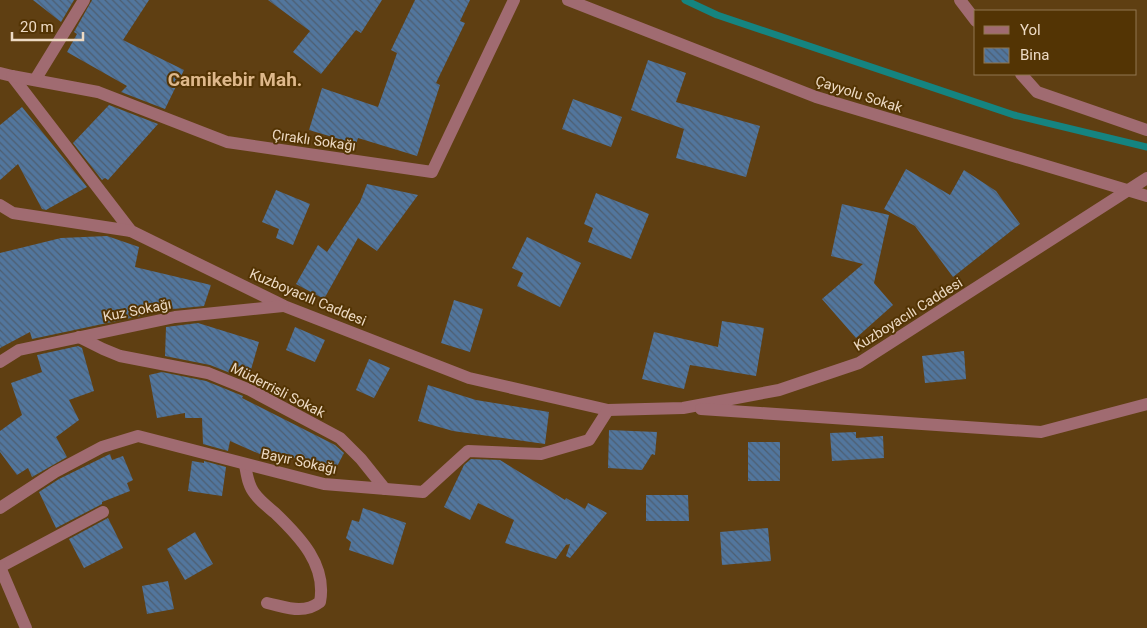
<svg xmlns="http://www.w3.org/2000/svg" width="1147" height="628" font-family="Roboto,sans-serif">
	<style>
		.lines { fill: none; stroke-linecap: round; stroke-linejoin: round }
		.stream { stroke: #158480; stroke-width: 7 }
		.building { fill: url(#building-back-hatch) }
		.minor { stroke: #a06b71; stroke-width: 12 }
		.labels { text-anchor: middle; stroke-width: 4; stroke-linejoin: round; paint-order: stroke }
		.street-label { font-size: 14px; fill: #eddac4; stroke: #533404 }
		.district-label { font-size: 19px; font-weight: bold; fill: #deb88b; stroke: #533404 }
	</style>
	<defs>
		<pattern id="building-back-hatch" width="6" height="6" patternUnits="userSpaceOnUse" patternTransform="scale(1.25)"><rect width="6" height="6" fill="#52769d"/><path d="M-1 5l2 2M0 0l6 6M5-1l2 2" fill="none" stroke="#4d5e71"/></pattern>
	</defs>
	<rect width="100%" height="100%" fill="#5f3f12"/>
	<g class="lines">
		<polyline class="stream" points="685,0 717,15 1014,115 1147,147"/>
	</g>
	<g class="building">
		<polygon points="33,0 74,0 61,22"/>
		<polygon points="92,0 149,0 123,40 184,70 165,109 121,92 127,86 67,52 77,34 74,32"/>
		<polygon points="268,0 382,0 361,33 356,30 321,74 293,52 310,31"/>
		<polygon points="415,0 470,0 460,21 465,23 436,83 440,85 417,156 358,138 356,144 309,130 322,88 378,107 397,53 391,50"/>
		<polygon points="648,60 686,73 676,102 760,126 746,177 676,158 684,129 631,110"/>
		<polygon points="573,99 622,117 611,147 562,129"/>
		<polygon points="109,105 158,124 108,180 105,178 102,180 73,143"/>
		<polygon points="22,107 87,187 46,210 42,209 18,164 0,180 0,125"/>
		<polygon points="906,169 950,195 964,170 996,191 1020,224 953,277 915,226 884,209"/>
		<polygon points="367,184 418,195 377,251 358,238 324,299 296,284 318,245 327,252 360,202"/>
		<polygon points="276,190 310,204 293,245 276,238 279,229 262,222"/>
		<polygon points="596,193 649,214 631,259 588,242 593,228 584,224"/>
		<polygon points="842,204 889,215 874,283 893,305 856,338 822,299 863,264 831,256"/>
		<polygon points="107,236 139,247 135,267 211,285 204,306 173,309 32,339 30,332 0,348 0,253 61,238"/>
		<polygon points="527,237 581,263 560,307 517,286 523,273 512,268"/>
		<polygon points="454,300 483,309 470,352 441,343"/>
		<polygon points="722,321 764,328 756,376 690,365 684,389 642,379 654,332 718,347"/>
		<polygon points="198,323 259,342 248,380 210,365 165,356 166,327"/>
		<polygon points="295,327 325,340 315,362 286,350"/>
		<polygon points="78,346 82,348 94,391 69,400 79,420 56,437 67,457 32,477 28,468 17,475 0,452 0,431 22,415 11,383 42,372 37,355"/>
		<polygon points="964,351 966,379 925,383 922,356"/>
		<polygon points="369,359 390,368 374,398 356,390"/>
		<polygon points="162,372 206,381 243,396 242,398 335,445 344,453 332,476 284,453 280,463 230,441 228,451 203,444 202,418 185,418 185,413 157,418 149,375"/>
		<polygon points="428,385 476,400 549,412 545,444 453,431 418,421"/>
		<polygon points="609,430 657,432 655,455 652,454 642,470 608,468"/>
		<polygon points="856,432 856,438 883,436 884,458 832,461 830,433"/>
		<rect x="748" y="442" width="32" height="39"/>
		<polygon points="110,454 112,460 123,456 133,480 127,483 130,491 102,502 102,504 56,528 39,492 59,479"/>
		<polygon points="471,459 500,460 565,500 566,498 585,509 588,503 607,513 570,558 566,556 570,544 566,545 556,559 505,543 514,520 478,503 470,520 444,507 464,465"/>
		<polygon points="192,461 204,463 204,461 226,467 222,496 188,491"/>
		<polygon points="646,495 688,495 689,521 646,521"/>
		<polygon points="363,508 406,523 393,565 349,550 351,542 346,538 352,520 359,522"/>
		<polygon points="108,518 123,548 84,568 69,539"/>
		<polygon points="768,528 771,561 722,565 720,532"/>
		<polygon points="195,532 213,564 185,580 167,549"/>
		<polygon points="168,581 174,609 147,614 142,586"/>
	</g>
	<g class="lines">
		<g class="minor">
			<polyline points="568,0 816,97 1147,196"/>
			<polyline points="960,0 976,21"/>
			<polyline points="0,73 12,76 131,231 284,306 469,378 608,410 683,408 779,390 859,363 1147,178"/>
			<polyline points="1021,74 1037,92 1147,130"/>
			<polyline points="12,76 98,92 227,142 432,172 514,0"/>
			<polyline points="35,80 84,0"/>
			<polyline points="0,205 13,213 131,231"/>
			<polyline points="79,337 103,349 120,356 208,373 250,390 340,438 361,459 385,489"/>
			<polyline points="0,362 19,350 175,317 283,306"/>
			<polyline points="701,409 1041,432 1147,404"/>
			<path d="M 245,465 C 247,475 248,486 255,494 C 260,501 268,507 275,513 C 300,537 327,565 320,602 C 303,615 286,607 267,603"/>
			<polyline points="0,508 55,472 102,447 138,436 324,484 423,492 468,451 541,454 589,440 608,410"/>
			<polyline points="0,567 103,512"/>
			<polyline points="0,567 26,628"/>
		</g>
	</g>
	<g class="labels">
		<g class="street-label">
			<text transform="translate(859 94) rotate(18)" y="5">Çayyolu Sokak</text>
			<text transform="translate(314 140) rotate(8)" y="5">Çıraklı Sokağı</text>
			<text transform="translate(308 297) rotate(23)" y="5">Kuzboyacılı Caddesi</text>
			<text transform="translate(137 310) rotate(-11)" y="5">Kuz Sokağı</text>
			<text transform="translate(908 314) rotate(-32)" y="5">Kuzboyacılı Caddesi</text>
			<text transform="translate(278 390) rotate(27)" y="5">Müderrisli Sokak</text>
			<text transform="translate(299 461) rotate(12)" y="5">Bayır Sokağı</text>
		</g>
		<g class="district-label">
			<text x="235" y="86">Camikebir Mah.</text>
		</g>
	</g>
	<rect x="974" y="10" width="162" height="65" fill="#533404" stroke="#917651"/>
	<rect x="984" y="26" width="25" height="8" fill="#a06b71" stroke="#917651"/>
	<text x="1020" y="35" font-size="15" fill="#eddac4">Yol</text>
	<rect x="984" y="48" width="25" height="15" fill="url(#building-back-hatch)" stroke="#917651"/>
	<text x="1020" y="60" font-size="15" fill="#eddac4">Bina</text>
	<path d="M12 32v8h71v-8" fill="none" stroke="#eddac4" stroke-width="2.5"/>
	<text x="20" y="32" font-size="15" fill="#eddac4" stroke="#533404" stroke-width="4" paint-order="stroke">20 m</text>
</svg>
